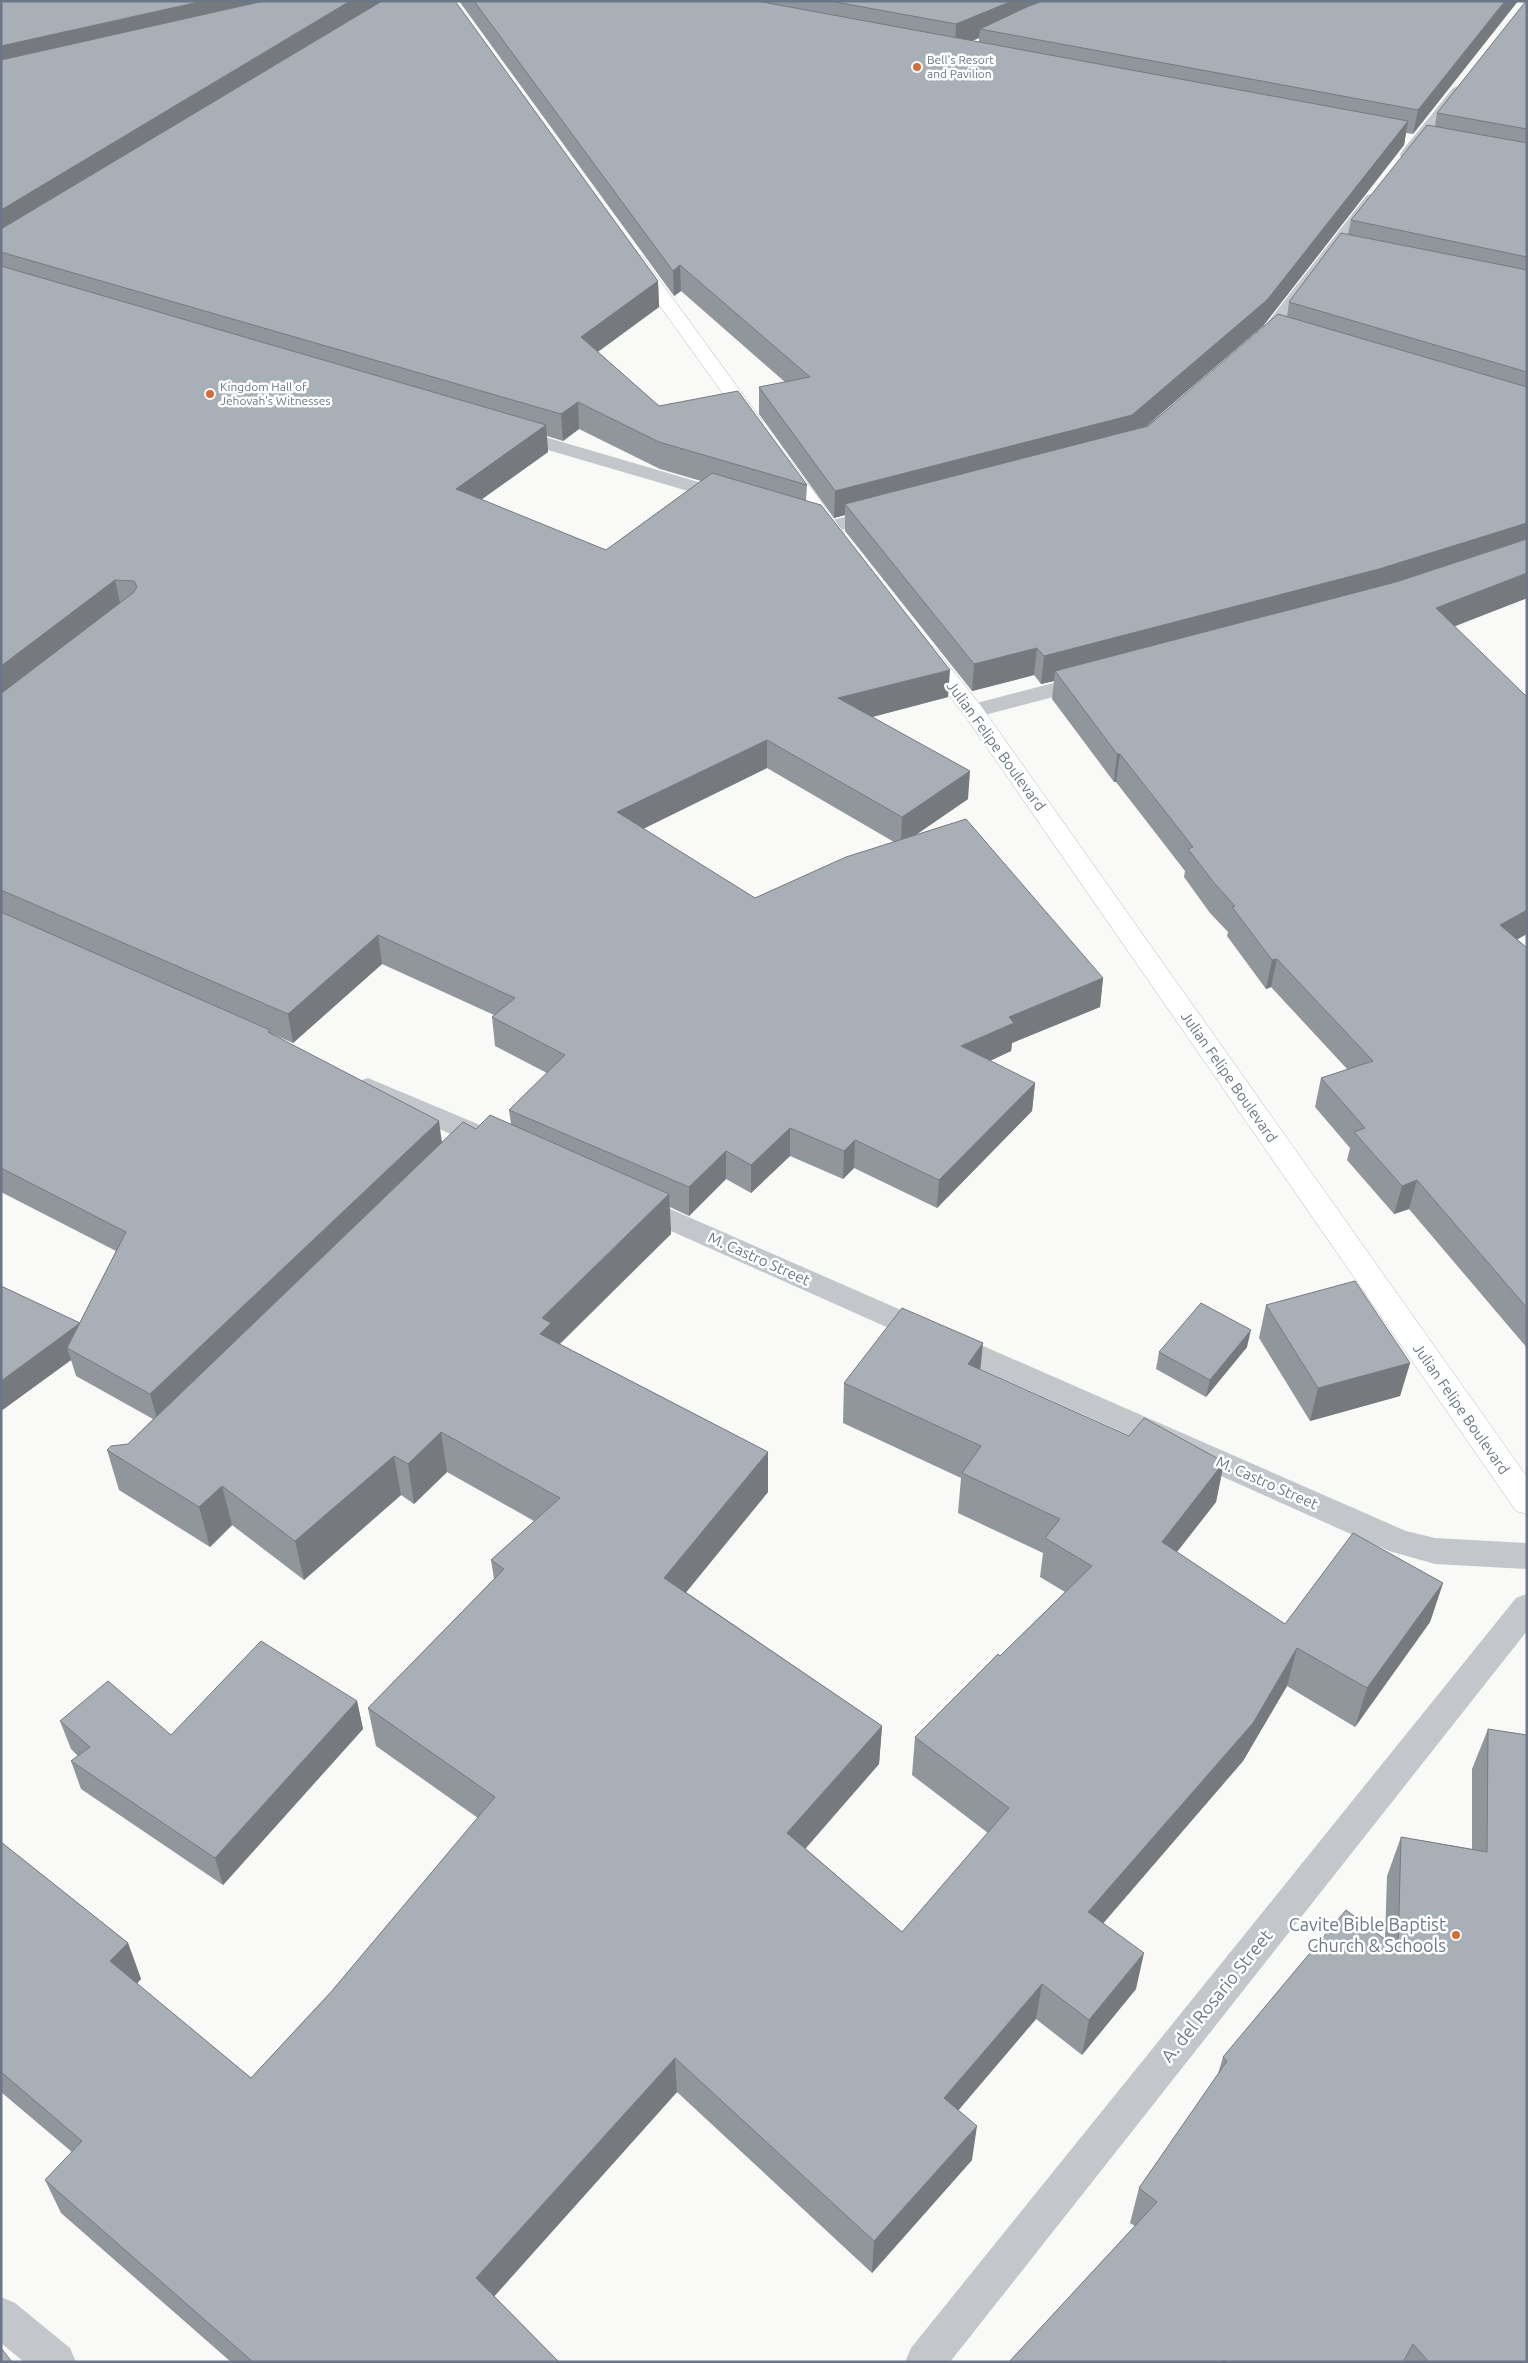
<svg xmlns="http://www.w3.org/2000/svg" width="1528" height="2363" font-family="Ubuntu,sans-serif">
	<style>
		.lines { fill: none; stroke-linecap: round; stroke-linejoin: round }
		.major-casing { stroke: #b4b8bd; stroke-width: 1 }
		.minor { fill: #c3c6ca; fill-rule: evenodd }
		.major { fill: #fff; fill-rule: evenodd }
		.wall { fill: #91969d; fill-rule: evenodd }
		.shaded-wall { fill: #767a7f }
		.building { fill: #a9afb6; stroke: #767a7f }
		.poi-dot { fill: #d66c3a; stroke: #fff; stroke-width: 2 }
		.labels { text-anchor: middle; stroke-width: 5; stroke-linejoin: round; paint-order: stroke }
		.far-poi-label { font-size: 12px; fill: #6b7786; stroke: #fff; text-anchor: start }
		.street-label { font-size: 15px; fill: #6b7786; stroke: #fff }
		.near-poi-label { font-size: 18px; fill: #6b7786; stroke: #fff; text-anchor: end }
		.near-street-label { font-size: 18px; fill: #6b7786; stroke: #fff }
	</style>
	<rect width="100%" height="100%" fill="#f9f9f7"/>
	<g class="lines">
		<g class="major-casing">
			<g id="major">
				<polygon points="636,255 642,256 760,418 763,422 760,426 746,426 627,260 630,256"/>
				<polygon points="784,459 791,461 841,529 844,533 841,537 834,539 827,537 774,465 777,461"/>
				<polygon points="926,645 934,647 981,706 1527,1477 1527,1514 1516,1511 965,716 915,652 918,647"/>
			</g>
		</g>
		<g class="minor">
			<polygon points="1459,86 1465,88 1467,91 1465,94 1414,159 1402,159 1400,155 1402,151 1453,88"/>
			<polygon points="1373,194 1379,195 1382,199 1278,335 1265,346 1251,346 1249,342 1264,327 1367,195"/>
			<polygon points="511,427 736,493 739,497 736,501 729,503 722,501 504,437 501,433 504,429"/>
			<polygon points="880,508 887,510 890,514 887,518 829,533 794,523 791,519 794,515 801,513 829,521"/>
			<polygon points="1088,674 1096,676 1099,681 1096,686 973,718 965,716 962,711 965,706"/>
			<polygon points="368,1078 504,1135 508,1142 504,1149 494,1152 484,1149 359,1093 355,1087 359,1081"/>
			<polygon points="636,1194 1406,1531 1435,1538 1527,1543 1527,1569 1435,1564 1389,1551 626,1211 622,1204 626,1197"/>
			<polygon points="1527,1594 1527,1631 950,2362 905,2362 911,2348 1516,1598"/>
			<polygon points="1,2297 15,2303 70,2348 76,2362 24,2362 1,2343"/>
		</g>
		<use href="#major" class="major"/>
	</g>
	<g class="wall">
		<path d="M 1,1 L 658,281 L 659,307 L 598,352 L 659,406 L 807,485 L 806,501 L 948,697 L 872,717 L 968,799 L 917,834 L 1103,978 L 1100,1007 L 1012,1043 L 1011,1051 L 990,1061 L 1035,1083 L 1032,1111 L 937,1208 L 854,1168 L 843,1179 L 790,1156 L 751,1193 L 726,1179 L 689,1216 L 670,1207 L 671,1234 L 560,1344 L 768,1452 L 768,1492 L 686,1592 L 882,1726 L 879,1764 L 805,1848 L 902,1932 L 988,1833 L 912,1775 L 915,1737 L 1000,1656 L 1065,1592 L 1040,1577 L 1043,1553 L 958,1513 L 961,1478 L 843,1423 L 844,1383 L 980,1370 L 1129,1436 L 1224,1462 L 1216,1502 L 1177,1552 L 1285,1624 L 1443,1583 L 1430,1622 L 1355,1727 L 1287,1686 L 1243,1761 L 1103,1923 L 1136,1989 L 1082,2055 L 1036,2019 L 958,2110 L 972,2160 L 872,2273 L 677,2092 L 494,2296 L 559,2362 L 231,2362 L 61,2213 L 45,2180 L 72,2152 L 1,2092 L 1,1842 L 128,1943 L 141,1979 L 137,1984 L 251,2078 L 331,1992 L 478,1818 L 376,1746 L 368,1708 L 494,1579 L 491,1560 L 534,1521 L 447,1472 L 414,1504 L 401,1495 L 304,1580 L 232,1525 L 210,1547 L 119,1490 L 107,1450 L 128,1444 L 153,1419 L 76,1376 L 71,1360 L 1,1411 L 80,1323 L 116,1251 L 1,1192 ZM 579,429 L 660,469 L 701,481 L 606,550 L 481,500 L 548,452 L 547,436 L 563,441 ZM 767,768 L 894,842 L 755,898 L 643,829 ZM 382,964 L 494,1015 L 492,1017 L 495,1046 L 547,1073 L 509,1110 L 511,1124 L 476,1129 L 442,1143 L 272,1034 L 293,1043 Z"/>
		<path d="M 459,1 L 1518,1 L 1413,134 L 1406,133 L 1404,145 L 1263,326 L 1146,426 L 1287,317 L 1289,302 L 1348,234 L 1351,220 L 1435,126 L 1437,113 L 1527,1 L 1527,598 L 1454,626 L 1517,939 L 1527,948 L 1527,1348 L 1409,1209 L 1394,1214 L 1347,1160 L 1350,1148 L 1315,1107 L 1321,1078 L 1348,1070 L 1271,987 L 1266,989 L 1227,936 L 1228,932 L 1210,913 L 1184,877 L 1185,871 L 1116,782 L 1114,782 L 1052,699 L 1054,681 L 1041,684 L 1034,675 L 972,691 L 845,531 L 845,515 L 834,518 L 759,414 L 759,387 L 785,382 L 681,291 L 674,296 ZM 979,38 L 979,42 L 972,41 Z"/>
		<polygon points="1266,1305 1410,1363 1400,1396 1310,1421 1259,1338"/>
		<polygon points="1247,1347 1206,1397 1156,1369 1159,1352"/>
		<polygon points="357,1701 363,1729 223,1885 81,1789 71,1761 78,1756 71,1749 60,1721 171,1735"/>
		<polygon points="1488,1729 1527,2362 1009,2362 1135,2226 1130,2223 1139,2188 1217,2077 1223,2057 1385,1939 1387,1876 1401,1837 1472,1849 1472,1769"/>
	</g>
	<g class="shaded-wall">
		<polygon points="203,1 310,1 1,71 1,46"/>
		<polygon points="350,1 391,1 1,239 1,210"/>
		<polygon points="1012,1 1066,1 980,29 979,38 955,48 956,24"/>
		<polygon points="1505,1 1518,1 1413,134 1418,110"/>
		<polygon points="1408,121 1404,145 1263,326 1129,441 845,504 845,515 834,518 835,491"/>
		<polygon points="680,265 681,291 674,296 673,271"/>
		<polygon points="658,281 659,307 582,363 581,337"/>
		<polygon points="578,402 579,429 563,441 561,414"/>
		<polygon points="546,425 548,452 458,516 456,489"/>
		<polygon points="1527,523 1527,548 1055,671 1054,681 1041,684 1044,656"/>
		<polygon points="1527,573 1527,598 1430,636 1436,608"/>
		<polygon points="115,580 121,608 1,699 1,666"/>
		<polygon points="1037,648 1034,675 972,691 974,664"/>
		<polygon points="950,670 948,697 838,726 838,698"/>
		<polygon points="767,740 767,768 618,841 617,812"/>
		<polygon points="1117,754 1120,754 1116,782 1114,782"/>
		<polygon points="970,771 968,799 901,845 902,817"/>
		<polygon points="1527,910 1527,934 1492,954 1500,925"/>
		<polygon points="378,935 382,964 293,1043 288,1014"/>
		<polygon points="1277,959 1271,987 1266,989 1272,960"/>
		<polygon points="1103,978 1100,1007 1012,1043 1011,1051 959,1075 961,1046 1009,1017"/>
		<polygon points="1035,1083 1032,1111 937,1208 939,1180"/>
		<polygon points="439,1121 443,1150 158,1422 150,1394"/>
		<polygon points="790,1128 790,1156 751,1193 751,1165"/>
		<polygon points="855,1140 854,1168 843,1179 844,1151"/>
		<polygon points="726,1151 726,1179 689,1216 689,1187"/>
		<polygon points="1417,1180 1409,1209 1394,1214 1402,1186"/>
		<polygon points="669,1194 671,1234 553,1350 540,1334 542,1318"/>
		<polygon points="80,1323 67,1348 71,1360 1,1411 1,1381"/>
		<polygon points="1251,1330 1247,1347 1206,1397 1210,1380"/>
		<polygon points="983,1343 979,1383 968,1364"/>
		<polygon points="1410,1363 1400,1396 1310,1421 1318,1388"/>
		<polygon points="441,1432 447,1472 414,1504 408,1464"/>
		<polygon points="768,1452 768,1492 666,1617 664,1578"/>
		<polygon points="394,1456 401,1495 304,1580 295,1541"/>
		<polygon points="1224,1462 1216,1502 1154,1581 1162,1542"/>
		<polygon points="222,1486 232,1525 210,1547 199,1507"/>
		<polygon points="1443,1583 1430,1622 1355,1727 1367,1688"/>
		<polygon points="1297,1648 1287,1686 1243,1761 1082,1948 1088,1912"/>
		<polygon points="357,1701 363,1729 223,1885 215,1858"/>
		<polygon points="882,1726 879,1764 787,1870 787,1833"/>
		<polygon points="128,1943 141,1979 124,1997 110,1961"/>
		<polygon points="1144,1953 1136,1989 1082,2055 1089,2020"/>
		<polygon points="1042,1984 1036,2019 940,2132 944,2098"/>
		<polygon points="675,2058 677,2092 483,2309 476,2278"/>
		<polygon points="977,2126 972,2160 872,2273 874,2241"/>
	</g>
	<g class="building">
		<polygon points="1,1 203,1 1,46"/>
		<polygon points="264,1 350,1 1,210 1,60"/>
		<polygon points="382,1 455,1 658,281 581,337 659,406 738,391 807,485 659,442 578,402 561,414 1,252 1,229"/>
		<polygon points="474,1 757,1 1408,121 1267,300 1132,415 835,491 759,387 810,377 680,265 673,271"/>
		<polygon points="830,1 1012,1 956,24"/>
		<polygon points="1043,1 1505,1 1418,110 980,29 1029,6"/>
		<polygon points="1526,1 1527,1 1527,129 1437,113"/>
		<polygon points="1427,125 1527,143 1527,257 1351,220"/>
		<polygon points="1341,233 1527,270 1527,372 1289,302"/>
		<polygon points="1,266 546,425 456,489 606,550 712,473 821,505 950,670 838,698 970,771 902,817 767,740 617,812 755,898 846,857 966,819 1103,978 1009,1017 1014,1023 961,1046 1035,1083 939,1180 855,1140 844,1151 790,1128 751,1165 726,1151 689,1187 509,1110 565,1055 492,1017 515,998 378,935 288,1014 1,890 1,692 3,692 133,593 137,587 134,581 115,580 1,666"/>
		<polygon points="1278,314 1527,387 1527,523 1379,569 1044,656 1037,648 974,664 845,504 1148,426"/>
		<polygon points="1527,539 1527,573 1436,608 1527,697 1527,910 1500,925 1527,948 1527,1308 1417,1180 1402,1186 1354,1132 1365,1128 1321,1078 1373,1061 1277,959 1272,960 1232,907 1235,906 1215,884 1188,849 1193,847 1120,754 1117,754 1055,671 1396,582"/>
		<polygon points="1,912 270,1030 268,1032 439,1121 150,1394 67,1348 126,1232 1,1168"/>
		<polygon points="490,1115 669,1194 542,1318 551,1323 540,1334 768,1452 664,1578 882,1726 787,1833 902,1932 1009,1808 915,1737 998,1654 1000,1656 1092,1566 1045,1538 1060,1519 962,1473 981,1446 844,1383 902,1308 983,1343 968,1364 1129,1436 1144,1418 1224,1462 1162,1542 1285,1624 1353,1533 1443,1583 1367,1688 1297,1648 1253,1723 1088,1912 1144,1953 1089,2020 1042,1984 944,2098 977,2126 874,2241 675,2058 476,2278 559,2362 253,2362 45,2180 82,2141 1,2072 1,1842 128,1943 110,1961 251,2078 331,1992 495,1797 368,1708 504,1569 491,1560 560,1498 441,1432 408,1464 394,1456 295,1541 222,1486 199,1507 107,1450 111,1446 128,1444 463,1122 476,1129"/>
		<polygon points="1355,1281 1410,1363 1318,1388 1266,1305"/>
		<polygon points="1,1286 80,1323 1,1381"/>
		<polygon points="1201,1303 1251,1330 1210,1380 1159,1352"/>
		<polygon points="261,1641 357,1701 215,1858 71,1761 90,1747 60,1721 108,1681 171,1735"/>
		<polygon points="1488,1729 1527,1735 1527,2362 1429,2362 1413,2344 1403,2362 1226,2362 1224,2360 1222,2362 1009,2362 1157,2202 1139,2188 1227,2061 1223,2057 1346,1910 1398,1949 1401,1837 1487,1852"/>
		<polygon points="1,2348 12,2362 1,2362"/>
	</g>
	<g class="poi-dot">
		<circle cx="917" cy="67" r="5"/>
		<circle cx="210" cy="394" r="5"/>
		<circle cx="1456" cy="1935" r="5"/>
	</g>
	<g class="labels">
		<g class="far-poi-label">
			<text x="927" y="64">Bell's Resort<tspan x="927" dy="14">and Pavilion</tspan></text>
			<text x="220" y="391">Kingdom Hall of<tspan x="220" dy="14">Jehovah's Witnesses</tspan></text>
		</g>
		<g class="street-label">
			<text transform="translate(996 746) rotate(54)" y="5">Julian Felipe Boulevard</text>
			<text transform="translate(1229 1077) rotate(55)" y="5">Julian Felipe Boulevard</text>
			<text transform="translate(759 1259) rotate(24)" y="5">M. Castro Street</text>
			<text transform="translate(1461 1409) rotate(55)" y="5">Julian Felipe Boulevard</text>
			<text transform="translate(1267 1483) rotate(24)" y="5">M. Castro Street</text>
		</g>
		<g class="near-poi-label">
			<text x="1446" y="1931">Cavite Bible Baptist<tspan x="1446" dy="21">Church &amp; Schools</tspan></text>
		</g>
		<g class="near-street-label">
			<text transform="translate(1217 1996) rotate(-51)" y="6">A. del Rosario Street</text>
		</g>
	</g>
	<rect width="1528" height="2363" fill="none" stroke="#6b7786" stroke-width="5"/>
</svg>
